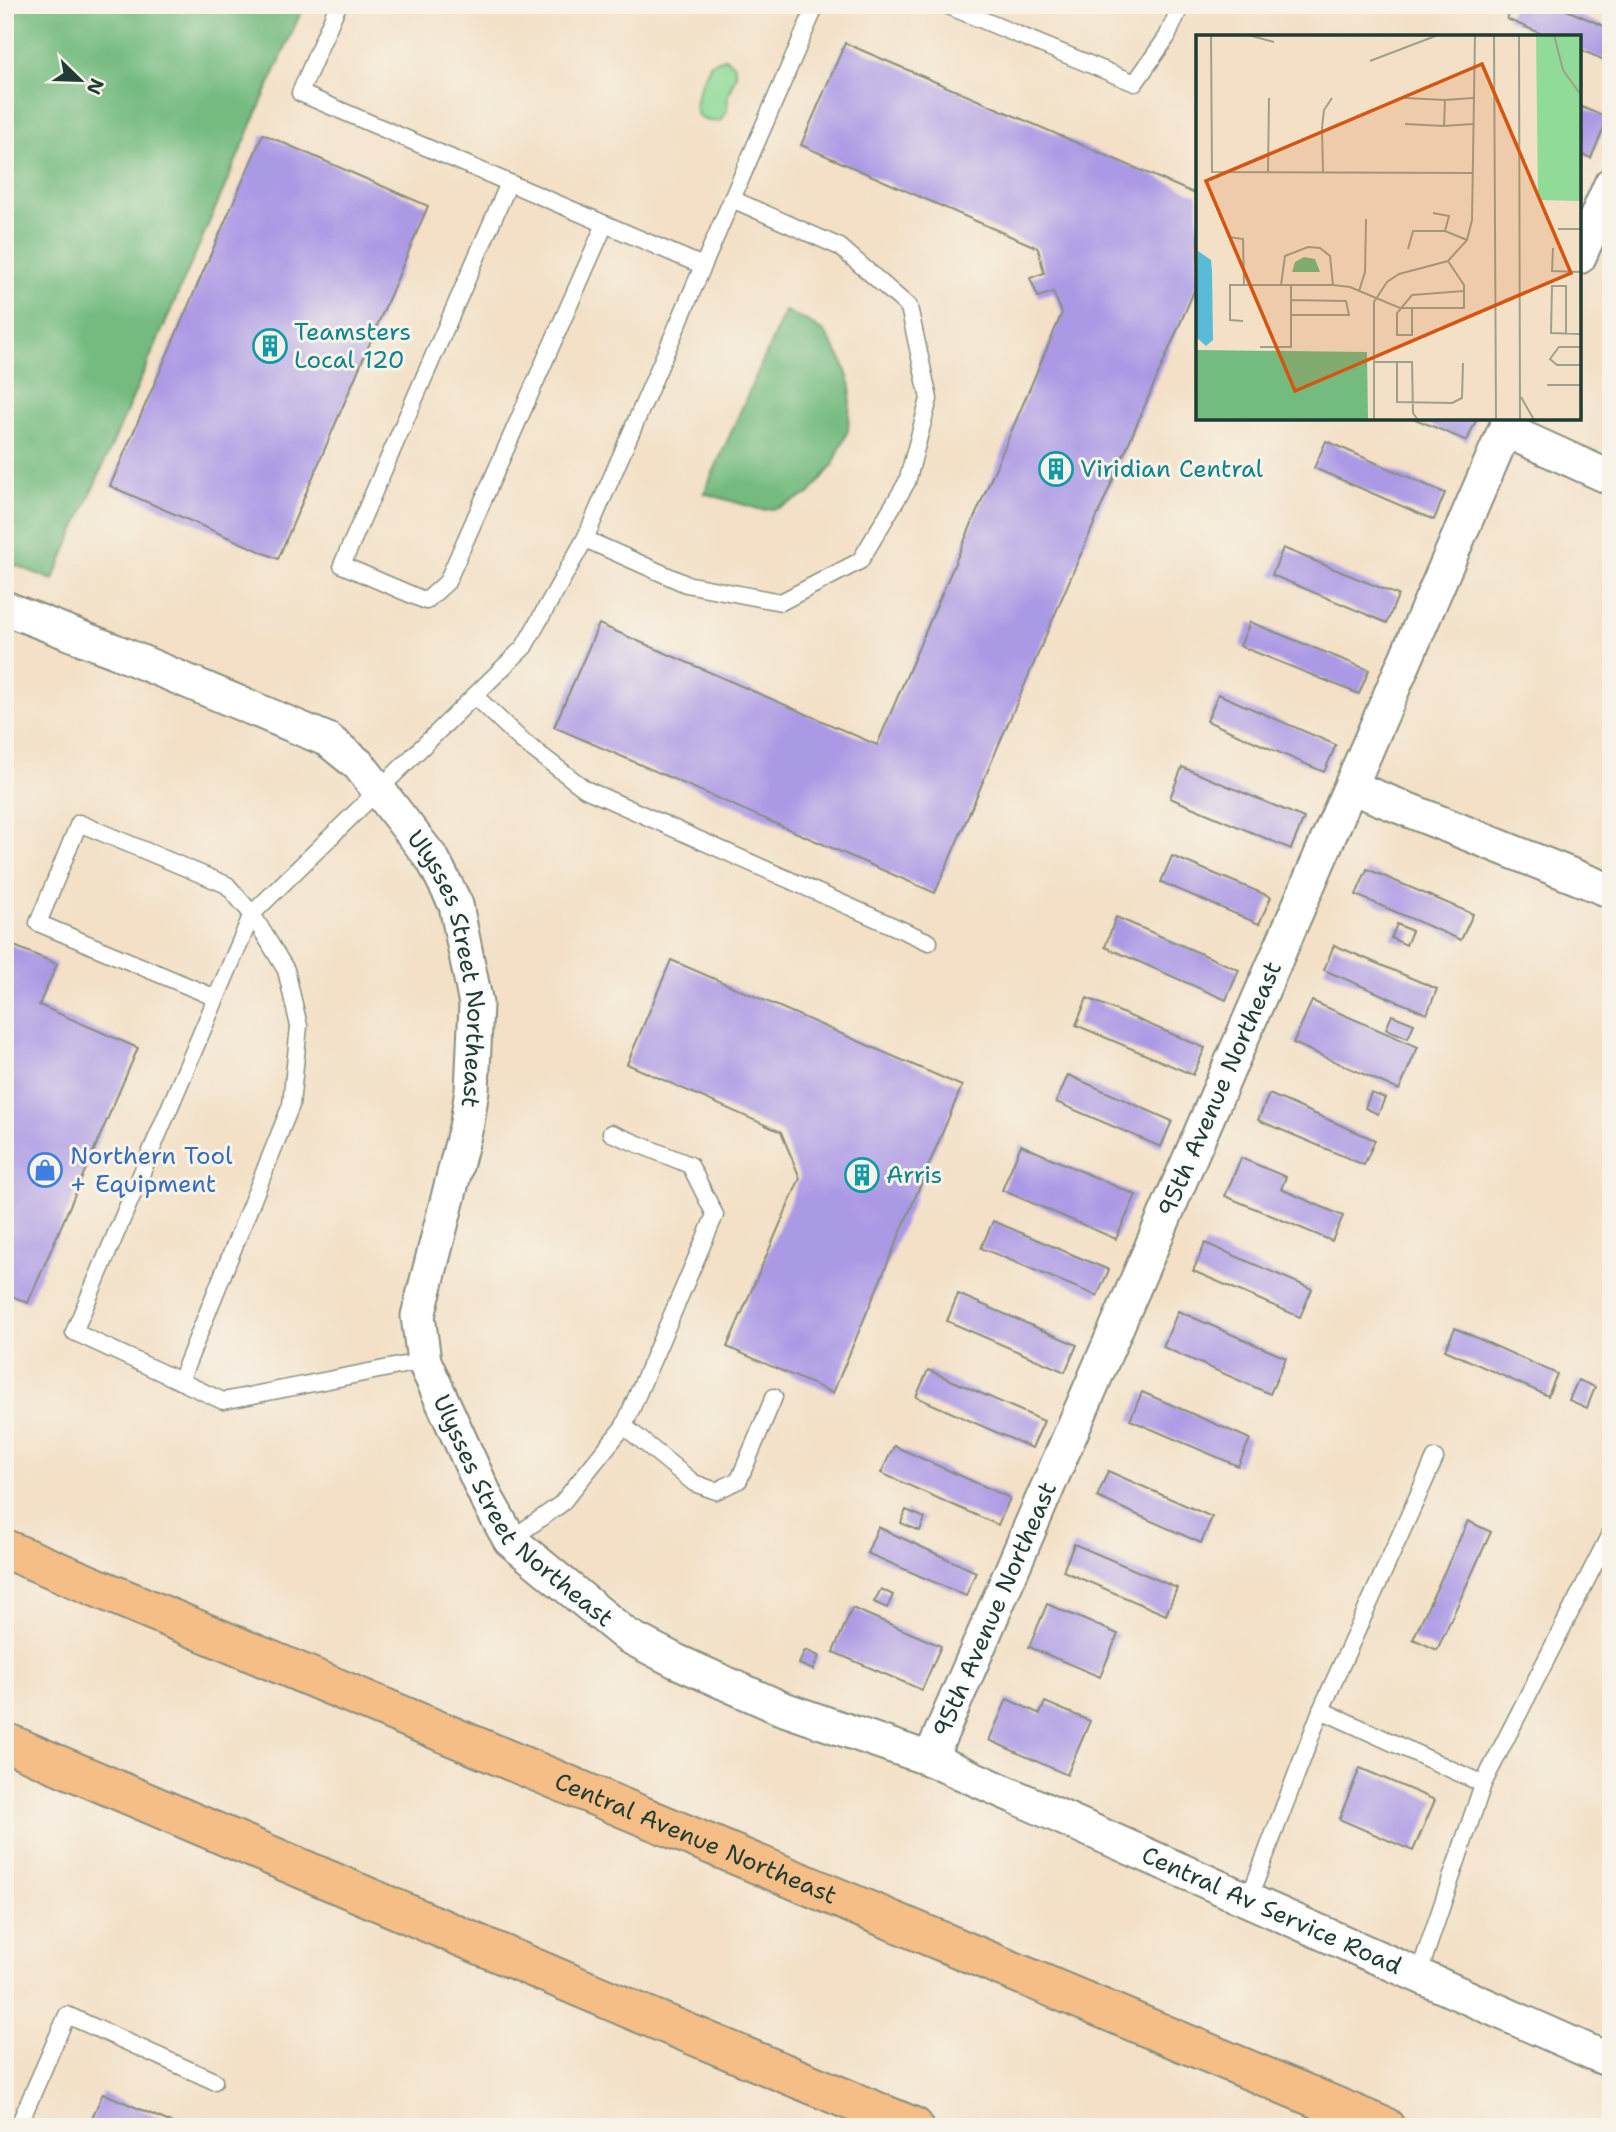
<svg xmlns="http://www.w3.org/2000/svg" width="1616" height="2132" font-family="'Shantell Sans',sans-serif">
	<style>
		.green { fill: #90db98; stroke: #588c66; stroke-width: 2 }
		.forest { fill: #74bb80; stroke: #4a7c5a; stroke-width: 2 }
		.building { fill: #aa99e5 }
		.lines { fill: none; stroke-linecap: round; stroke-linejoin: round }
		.lane-casing { stroke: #898e7d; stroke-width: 19 }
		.street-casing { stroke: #898e7d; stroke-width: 37 }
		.highway-casing { stroke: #898e7d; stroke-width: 42 }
		.lane { stroke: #fff; stroke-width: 16 }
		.street { stroke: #fff; stroke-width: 33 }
		.highway { stroke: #f6be87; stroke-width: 38 }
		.labels { text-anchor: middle; stroke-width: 6; stroke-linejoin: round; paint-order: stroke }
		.culture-label { font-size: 24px; fill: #0d838f; stroke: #f7f3e8; text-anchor: start }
		.street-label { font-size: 24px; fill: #1f3d34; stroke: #f7f3e8 }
		.shop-label { font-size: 24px; fill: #366cbe; stroke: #f7f3e8; text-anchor: start }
		.inset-road { fill: none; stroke: #9e9f8c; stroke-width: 2 }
		.view { fill: #d45610; fill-opacity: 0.15; stroke: #d45610; stroke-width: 3.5 }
		.inset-edge { fill: none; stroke: #1f3d34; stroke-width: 3.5 }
	</style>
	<rect width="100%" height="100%" fill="#f7f3e8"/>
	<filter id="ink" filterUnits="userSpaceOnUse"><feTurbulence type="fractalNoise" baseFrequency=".0143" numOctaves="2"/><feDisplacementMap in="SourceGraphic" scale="14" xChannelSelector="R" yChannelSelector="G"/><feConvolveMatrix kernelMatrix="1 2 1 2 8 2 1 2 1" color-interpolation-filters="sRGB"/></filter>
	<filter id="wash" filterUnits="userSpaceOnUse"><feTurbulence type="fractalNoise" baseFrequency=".00686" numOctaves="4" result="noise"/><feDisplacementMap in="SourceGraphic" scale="28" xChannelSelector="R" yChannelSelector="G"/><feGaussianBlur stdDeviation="1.57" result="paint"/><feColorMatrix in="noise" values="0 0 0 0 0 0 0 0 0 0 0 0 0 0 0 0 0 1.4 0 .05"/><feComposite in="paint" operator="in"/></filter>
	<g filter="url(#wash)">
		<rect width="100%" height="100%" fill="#f3e0c6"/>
		<path class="green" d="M 725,58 L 734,65 L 736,75 L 728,94 L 727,111 L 720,121 C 676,125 703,82 711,63 Z"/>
		<g class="forest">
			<polygon points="5,5 304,5 53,580 5,561"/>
			<polygon points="785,311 805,320 825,333 842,360 851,386 848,430 833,465 809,494 778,508 762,510 704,493"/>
		</g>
		<g id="blocks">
			<g class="building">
				<polygon points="1513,5 1555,5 1611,29 1611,63 1579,49 1579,37 1549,37 1507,19"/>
				<polygon points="845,43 1198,195 1198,282 935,893 554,727 599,624 877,745 1062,313 1053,292 1038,297 1030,278 1044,273 1038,248 801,145"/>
				<polygon points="1579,106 1608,118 1591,158 1579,153"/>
				<polygon points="263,134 428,206 278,559 110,486"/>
				<polygon points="1413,418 1477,418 1467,441"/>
				<polygon points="1326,441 1445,493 1434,520 1314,468"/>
				<polygon points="1283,548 1398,595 1387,623 1272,575"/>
				<polygon points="1250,622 1369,670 1359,694 1240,646"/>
				<polygon points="1218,694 1336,745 1324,772 1207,721"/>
				<polygon points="1182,767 1304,818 1291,849 1170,798"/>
				<polygon points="1172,856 1271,897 1259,924 1161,882"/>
				<polygon points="1367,869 1473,914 1461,940 1356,895"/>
				<polygon points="1116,917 1239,970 1226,1000 1105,947"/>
				<polygon points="1397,924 1412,931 1406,945 1391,938"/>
				<polygon points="5,942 57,964 39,1005 138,1048 28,1303 5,1293"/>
				<polygon points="1334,945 1437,989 1427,1014 1324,970"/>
				<polygon points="671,960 962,1086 833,1393 727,1347 800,1178 781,1132 627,1064"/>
				<polygon points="1087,998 1205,1048 1193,1075 1076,1025"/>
				<polygon points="1312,1001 1418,1047 1399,1090 1293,1043"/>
				<polygon points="1392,1015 1414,1024 1408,1038 1386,1029"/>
				<polygon points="1068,1075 1172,1121 1161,1147 1056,1102"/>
				<polygon points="1371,1093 1385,1098 1378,1114 1365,1108"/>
				<polygon points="1269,1094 1375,1140 1364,1165 1258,1120"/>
				<polygon points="1021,1145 1136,1195 1116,1239 1002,1190"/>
				<polygon points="1241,1158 1286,1177 1281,1189 1343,1216 1332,1241 1225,1196"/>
				<polygon points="993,1221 1109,1270 1097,1296 981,1248"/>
				<polygon points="1205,1243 1312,1289 1300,1317 1193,1271"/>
				<polygon points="958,1294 1077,1345 1065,1372 947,1321"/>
				<polygon points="1178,1311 1286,1358 1270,1394 1163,1347"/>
				<polygon points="1455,1328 1557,1374 1548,1396 1445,1350"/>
				<polygon points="928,1370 1044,1421 1032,1448 916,1397"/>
				<polygon points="1578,1380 1595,1387 1587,1408 1569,1400"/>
				<polygon points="1142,1392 1250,1439 1238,1466 1130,1420"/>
				<polygon points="894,1446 1010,1498 998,1525 881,1473"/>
				<polygon points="1108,1471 1212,1517 1201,1543 1097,1497"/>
				<polygon points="906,1510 925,1518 920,1531 901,1523"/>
				<polygon points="1468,1521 1491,1532 1437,1650 1413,1639"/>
				<polygon points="878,1527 976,1572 966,1596 867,1553"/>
				<polygon points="1074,1544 1177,1588 1166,1615 1063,1571"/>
				<polygon points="881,1589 893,1595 887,1608 874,1602"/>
				<polygon points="1047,1604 1118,1634 1100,1677 1029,1647"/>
				<polygon points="852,1608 941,1646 922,1690 833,1652"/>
				<polygon points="805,1650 819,1656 813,1670 799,1664"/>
				<polygon points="1007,1699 1040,1714 1045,1702 1090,1721 1067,1775 989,1740"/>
				<polygon points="1360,1768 1435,1800 1413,1851 1339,1819"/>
				<polygon points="103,2093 181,2127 88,2127"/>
			</g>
		</g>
	</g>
	<g filter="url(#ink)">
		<use href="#blocks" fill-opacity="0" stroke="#898e7d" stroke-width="2"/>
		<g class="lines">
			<g class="lane-casing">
				<g id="lane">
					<polyline points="338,5 300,93 703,266"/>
					<polyline points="946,5 1135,83 1167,37 1181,5"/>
					<polyline points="509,183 342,565 426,601 447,582 605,224"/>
					<polyline points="585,539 686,584 781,602 860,561 907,482 929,399 909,307 840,247 732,199"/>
					<polyline points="475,696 521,740 585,789 929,942"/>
					<polyline points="424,1361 223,1401 74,1332 252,914 524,647 585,539 816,5"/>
					<polyline points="180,1381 291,1105 299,1026 286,970 252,914 227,885 79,823 38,923 216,998"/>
					<polyline points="624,1426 694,1483 716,1491 739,1480 774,1397"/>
					<polyline points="510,1540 561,1504 624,1426 715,1215 690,1165 611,1133"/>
					<polyline points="1321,1710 1435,1458"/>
					<polyline points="1483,1784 1611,1532"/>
					<polyline points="1248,1901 1321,1710 1483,1784 1418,1976"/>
					<polyline points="18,2127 67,2015 214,2081"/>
				</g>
			</g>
			<g class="street-casing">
				<g id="street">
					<polyline points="1579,257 1611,184"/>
					<polyline points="1505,430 1611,478"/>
					<path id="s1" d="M 5,608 L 115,651 L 328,740 L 359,765 L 433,860 L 456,905 L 476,1004 L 472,1090 L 467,1123 L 418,1316 L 424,1361 L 487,1499 L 510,1540 L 626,1635 L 676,1661 L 781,1708 L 930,1759 L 1611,2061"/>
					<polyline points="1351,787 1611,891"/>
					<path id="s2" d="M 930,1759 L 1510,418"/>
				</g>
			</g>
			<g class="highway-casing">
				<g id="highway">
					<path id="s3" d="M 5,1549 L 1385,2127"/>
					<polyline points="5,1742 642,2014 914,2127"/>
				</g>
			</g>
			<use href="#lane" class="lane"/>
			<use href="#street" class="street"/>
			<use href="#highway" class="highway"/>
		</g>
	</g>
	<defs>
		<g id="building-ring" transform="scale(1.75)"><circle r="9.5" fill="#f7f3e8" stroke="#0f9aa8" stroke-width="1.5"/><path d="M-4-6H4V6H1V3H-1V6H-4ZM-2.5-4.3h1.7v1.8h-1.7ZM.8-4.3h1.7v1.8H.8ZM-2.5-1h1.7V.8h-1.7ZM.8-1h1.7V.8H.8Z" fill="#0f9aa8"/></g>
		<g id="shop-ring" transform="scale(1.75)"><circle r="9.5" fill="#f7f3e8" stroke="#3f7fe0" stroke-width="1.5"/><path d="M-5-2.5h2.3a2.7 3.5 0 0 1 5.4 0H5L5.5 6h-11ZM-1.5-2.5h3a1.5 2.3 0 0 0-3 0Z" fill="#3f7fe0"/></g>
	</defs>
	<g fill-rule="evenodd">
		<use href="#building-ring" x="270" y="346"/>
		<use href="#building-ring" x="1056" y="469"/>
		<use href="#shop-ring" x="45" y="1170"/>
		<use href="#building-ring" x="862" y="1175"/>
	</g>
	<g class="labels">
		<g class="culture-label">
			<text x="294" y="340">Teamsters<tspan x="294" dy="28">Local 120</tspan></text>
			<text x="1080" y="477">Viridian Central</text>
			<text x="886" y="1183">Arris</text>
		</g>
		<g class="street-label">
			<text dy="8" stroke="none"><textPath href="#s1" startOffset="620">Ulysses Street Northeast</textPath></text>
			<text dy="8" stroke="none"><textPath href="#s2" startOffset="730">95th Avenue Northeast</textPath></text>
			<text dy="8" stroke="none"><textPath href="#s1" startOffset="1208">Ulysses Street Northeast</textPath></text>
			<text dy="8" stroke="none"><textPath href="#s2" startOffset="163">95th Avenue Northeast</textPath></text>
			<text dy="8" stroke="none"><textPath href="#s3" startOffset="749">Central Avenue Northeast</textPath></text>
			<text dy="8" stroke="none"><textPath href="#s1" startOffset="2076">Central Av Service Road</textPath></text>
		</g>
		<g class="shop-label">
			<text x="70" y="1164">Northern Tool<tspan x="70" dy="28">+ Equipment</tspan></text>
		</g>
	</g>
	<g transform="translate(1196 35)">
		<rect width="385" height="385" fill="#f3e0c6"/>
		<path d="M 340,0 L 385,0 L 385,166 L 342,165 Z" fill="#90db98"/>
		<path d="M 108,222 L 119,224 L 124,237 L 96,237 L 99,227 ZM 0,315 L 171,317 L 172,385 L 0,384 Z" fill="#74bb80"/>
		<path d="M 2,216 L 15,225 L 16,236 L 17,305 L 10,311 L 0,302 Z" fill="#5abbd8"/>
		<path class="inset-road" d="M 15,0 L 16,137 L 276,138M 52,0 L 78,7M 298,0 L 300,385M 323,0 L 324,385M 358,0 L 367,35 L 385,60M 174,26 L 242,0M 209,63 L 249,65M 209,89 L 248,91M 277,89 L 248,91 L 249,65 L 277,63M 72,137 L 73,63M 127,137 L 126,93 L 128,75 L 136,63M 237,178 L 253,181 L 249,196M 362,194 L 385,194M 33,202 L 47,204 L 48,250M 357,213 L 356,236 L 385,237M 212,214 L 217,196 L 249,196 L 271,205M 85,250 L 89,221 L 112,212 L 124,213 L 134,221 L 137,250M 163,256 L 169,237 L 170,184M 216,273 L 216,300 L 201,300 L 201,278 L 216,260 L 268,256M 95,280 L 153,280 L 150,266 L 95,265M 47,286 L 34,285 L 34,250 L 137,250 L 154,252 L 204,273 L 268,273 L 268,250 L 252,226M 370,298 L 370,251 L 356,251 L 355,298 L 385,299M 64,312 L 95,312 L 95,250M 385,312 L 363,312 L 354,324 L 361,330 L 385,330M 178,327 L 201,327 L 201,367 L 256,368 L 266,363 L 267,328M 201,327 L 216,327 L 217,378 L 222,385M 351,350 L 385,350M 325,362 L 338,385M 178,385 L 178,267 L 191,247 L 203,239 L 252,226 L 271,205 L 276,185 L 279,0"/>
		<path class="view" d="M 286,29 L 375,238 L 99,356 L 10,146 Z"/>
		<rect width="385" height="385" class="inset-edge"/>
	</g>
	<rect width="1616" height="2132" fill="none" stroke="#f7f3e8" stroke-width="28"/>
	<g transform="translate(80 80) rotate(113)" stroke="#f7f3e8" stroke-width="5" paint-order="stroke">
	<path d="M0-5L12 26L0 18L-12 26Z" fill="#1f3d34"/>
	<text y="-10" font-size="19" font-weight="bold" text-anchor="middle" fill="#1f3d34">N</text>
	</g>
</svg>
